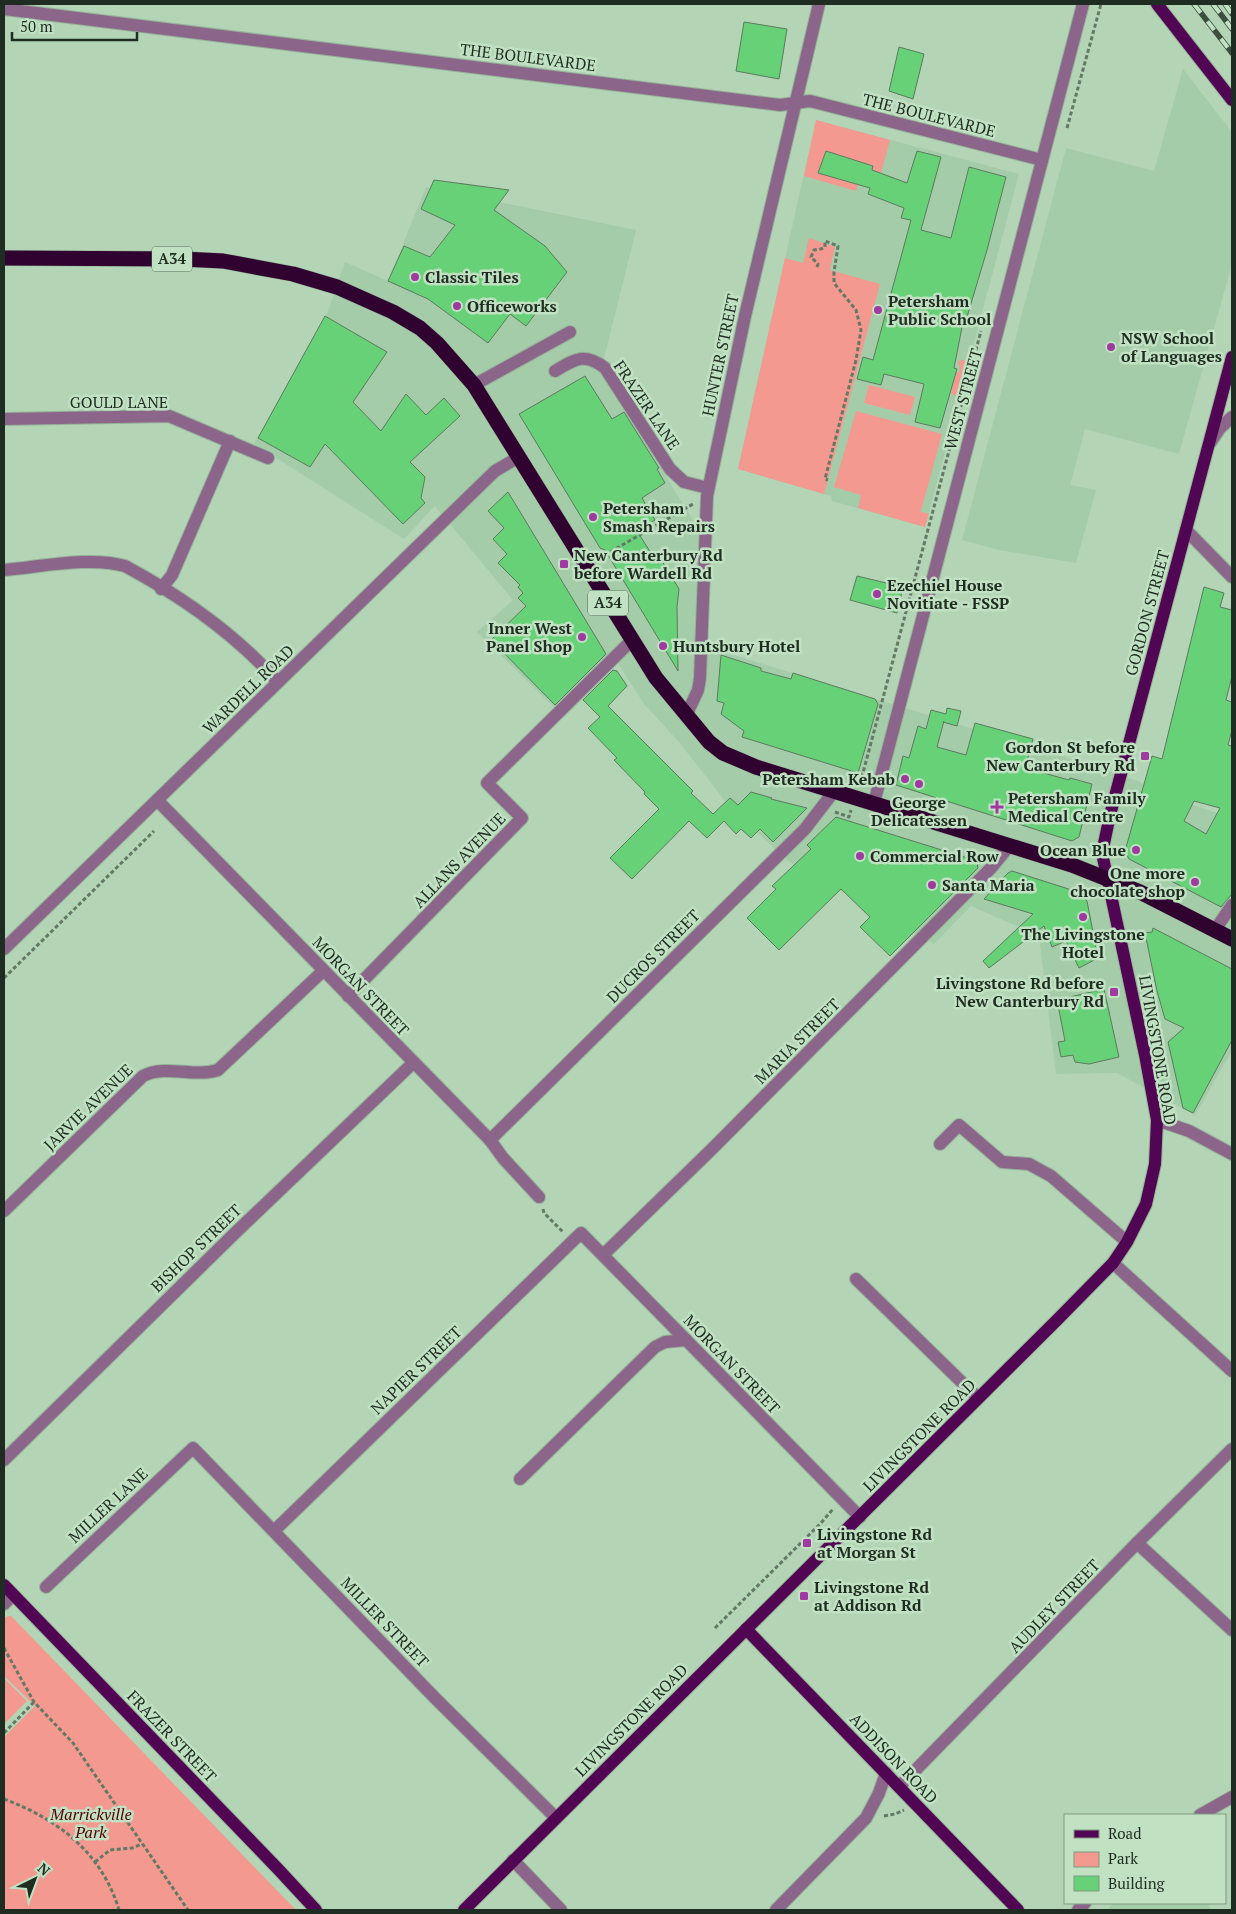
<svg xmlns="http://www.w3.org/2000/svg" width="1236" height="1914" font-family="'PT Serif',serif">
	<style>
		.built { fill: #a5cca9 }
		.green { fill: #f3998f }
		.building { fill: #67d177; stroke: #5c7a5f; fill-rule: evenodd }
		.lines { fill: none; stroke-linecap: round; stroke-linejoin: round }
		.minor-casing { stroke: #96b298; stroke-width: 14 }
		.major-casing { stroke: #96b298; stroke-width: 14 }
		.highway-casing { stroke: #96b298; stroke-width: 16 }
		.path { stroke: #637865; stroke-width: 3; stroke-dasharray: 4 2.5; stroke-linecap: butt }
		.minor { stroke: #8b658a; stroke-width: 12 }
		.major { stroke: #510653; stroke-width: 12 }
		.highway { stroke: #2f0230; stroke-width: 15 }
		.rail-casing { stroke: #3d4e3f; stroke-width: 5.5 }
		.rail { stroke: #c1e1c3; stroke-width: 4; stroke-dasharray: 11; stroke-linecap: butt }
		.poi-dot { fill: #9e3aa0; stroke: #c1e1c3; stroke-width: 2 }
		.labels { text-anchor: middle; stroke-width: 5; stroke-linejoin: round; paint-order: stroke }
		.shield { fill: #c1e1c3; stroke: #506252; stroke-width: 1 }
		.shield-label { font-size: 15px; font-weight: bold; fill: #1f2c21 }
		.street-label { font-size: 16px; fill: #1f2c21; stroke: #c1e1c3 }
		.poi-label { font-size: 16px; font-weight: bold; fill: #1f2c21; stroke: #c1e1c3; text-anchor: start }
		.park-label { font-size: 16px; font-style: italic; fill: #550104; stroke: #c1e1c3 }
	</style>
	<rect width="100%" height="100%" fill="#b4d4b6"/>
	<g class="built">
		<polygon points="1183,69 1232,132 1232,264 1179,454 1085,429 1070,485 1096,490 1076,563 999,550 962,540 1066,148 1154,171"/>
		<polygon points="816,120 1019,174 925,527 832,501 831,496 738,469"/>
		<polygon points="426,187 636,230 601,370 711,550 708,647 1097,767 1140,782 1156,792 1232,818 1232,1051 1195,1115 1117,1073 1056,1074 1039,936 971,906 934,944 788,861 729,806 679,742 644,704 617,662 564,717 477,632 513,600 435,506 404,539 254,444 328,311 345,262 388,281"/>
		<polygon points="1114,1903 1207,1903 1211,1910 1107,1910"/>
	</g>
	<g class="green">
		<polygon points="816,120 890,140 881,173 872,171 873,166 826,152 819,173 858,185 856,191 804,176"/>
		<polygon points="809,238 835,247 830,270 880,284 824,494 738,469 785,258 803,263"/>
		<polygon points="962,360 969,362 960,397 951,394 956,373 960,371 958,361"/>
		<polygon points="869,385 915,397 910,415 864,403"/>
		<polygon points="856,411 942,434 921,511 916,510 929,514 925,527 858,508 861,495 834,487"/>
		<polygon points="8,1616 11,1616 296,1910 4,1910 4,1737 35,1706 4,1676 4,1618"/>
		<polygon points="4,1678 27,1701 4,1724"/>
	</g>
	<g class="building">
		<polygon points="744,22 787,29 779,79 736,71"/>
		<polygon points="899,47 924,54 913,99 889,91"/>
		<polygon points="826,151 873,166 872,170 907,183 917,151 941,157 921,230 951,238 969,167 1006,177 987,250 967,317 964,317 954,368 957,369 940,428 915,422 924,384 884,374 881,385 857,379 863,357 873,360 911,220 901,218 904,208 868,194 870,188 818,173"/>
		<polygon points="434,180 509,190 494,210 545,246 567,272 526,326 510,314 488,343 428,299 388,281 404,246 430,257 455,225 421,209"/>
		<polygon points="325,316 387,352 353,402 381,431 406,394 426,415 444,398 460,416 410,462 425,477 421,498 425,503 403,524 325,444 310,467 258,438"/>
		<polygon points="585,376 612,419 624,412 659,468 657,469 665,483 642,498 655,520 637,531 658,564 662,561 679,589 677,607 678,671 605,550 600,548 519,414"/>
		<polygon points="508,492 606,654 555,705 491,640 526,606 518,598 523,593 518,587 520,585 498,563 507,554 493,539 504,528 488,511"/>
		<polygon points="857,576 903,587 897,613 850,600"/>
		<path d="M 1204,587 L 1224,593 L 1220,607 L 1232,610 L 1232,676 L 1226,700 L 1232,702 L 1232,730 L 1228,745 L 1232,746 L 1232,894 L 1221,907 L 1129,859 L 1125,851 L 1152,756 L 1162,759 ZM 1194,801 L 1220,808 L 1206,834 L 1184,821 Z"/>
		<polygon points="721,655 761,668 761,671 791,679 793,673 875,699 878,704 858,773 742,737 744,731 721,714 724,703 717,701"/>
		<polygon points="613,670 617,671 627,686 608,706 693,791 691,793 713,814 730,798 738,805 751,792 772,798 771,799 807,808 773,842 760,829 751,838 741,829 736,834 724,821 707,838 689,821 632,879 610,858 659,809 644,794 645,792 614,760 617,758 588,728 600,717 583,700"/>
		<polygon points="947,708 961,711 957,726 943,722 944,721 937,747 966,755 975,723 1033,739 1026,765 1041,769 1040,772 1069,780 1070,778 1092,784 1079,837 1072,841 896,785 903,756 909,758 918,726 926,729 931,710 946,714"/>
		<polygon points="836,817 977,861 978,868 890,956 860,927 870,917 841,889 779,950 747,918 776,889 772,886 811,849 807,845"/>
		<polygon points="1012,871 1078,892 1087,901 1098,958 1079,968 1066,941 1052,947 1044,926 989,968 983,961 1033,914 984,899 1008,873"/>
		<polygon points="1153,928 1232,969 1232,1040 1193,1113 1183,1108 1168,1042 1184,1028 1165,1019 1157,991 1145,933 1152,932"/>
		<polygon points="1104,989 1119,1057 1089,1064 1075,1062 1073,1055 1061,1057 1058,1042 1065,1041 1057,1000"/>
	</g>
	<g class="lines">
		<g class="minor-casing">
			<g id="minor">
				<polyline points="4,9 780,105 810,101 1042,160"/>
				<path d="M 555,371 C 575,359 585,352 605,368 L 670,469 L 684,482 L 708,488"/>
				<polyline points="474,385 570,332"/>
				<polyline points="4,419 169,416 268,458"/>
				<polyline points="1210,443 1220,428 1232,417"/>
				<polyline points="1186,530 1232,577"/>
				<path d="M 4,570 C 40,567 91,556 125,566 C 181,596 236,635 278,682"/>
				<polyline points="161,589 172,575 230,441"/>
				<polyline points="686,716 698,690 700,678 707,496 745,316 819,4"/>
				<polyline points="157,800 490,1140 503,1158 539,1197"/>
				<polyline points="874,803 1083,4"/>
				<polyline points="1215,930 1232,905"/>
				<polyline points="4,949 495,471 519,457"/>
				<polyline points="348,996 522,818 487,783 631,641"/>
				<polyline points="1157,1120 1189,1131 1232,1154"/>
				<polyline points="490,1140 805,829 835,790"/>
				<polyline points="940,1144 959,1125 1002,1162 1029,1164 1051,1176 1127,1242"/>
				<path d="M 4,1211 L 143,1076 C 166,1064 194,1078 218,1070 L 323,971"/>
				<polyline points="603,1255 713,1148 992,867 1010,845"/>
				<polyline points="1113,1263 1232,1371"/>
				<polyline points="856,1279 978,1398"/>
				<polyline points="4,1460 233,1235 413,1063"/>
				<polyline points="520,1479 655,1347 665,1342 686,1340"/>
				<polyline points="275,1530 581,1233 860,1517"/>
				<polyline points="1137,1543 1232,1630"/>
				<polyline points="46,1587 193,1448 435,1698 556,1818"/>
				<polyline points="4,1604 13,1595"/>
				<polyline points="899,1787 1137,1543 1232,1449"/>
				<polyline points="1200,1815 1232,1797"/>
				<polyline points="513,1860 561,1910"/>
				<polyline points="776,1910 866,1818 879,1793 886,1773"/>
				<polyline points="1078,1910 1085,1903"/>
			</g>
		</g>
		<g class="major-casing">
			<g id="major">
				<polyline points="1157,4 1232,100"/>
				<polyline points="4,1585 278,1869 316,1910"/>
				<polyline points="746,1629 1018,1910"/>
				<polyline points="464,1910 1058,1319 1113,1263 1127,1242 1146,1204 1155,1164 1157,1120 1145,1055 1102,853 1110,815 1232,357"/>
			</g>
		</g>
		<g class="highway-casing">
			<polyline id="highway" points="4,258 182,259 223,261 293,274 337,287 393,312 420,328 437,343 474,385 656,678 709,742 723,753 756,767 1072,865 1140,892 1232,939"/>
		</g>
		<g class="path">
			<polyline points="1067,128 1101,4"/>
			<polyline points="817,267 818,264 811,257 814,250 821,249 825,247 825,241 838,246 834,272 834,283 856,310 861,330 856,360 825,479 828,480"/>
			<polyline points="605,555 693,504"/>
			<polyline points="858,783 864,769 981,331"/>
			<polyline points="835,812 849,817 851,810"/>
			<polyline points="4,978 154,831"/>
			<polyline points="543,1209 544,1213 563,1232"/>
			<polyline points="715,1628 821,1523 833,1509"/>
			<polyline points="4,1648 34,1702 73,1743 188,1910"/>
			<polyline points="4,1733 34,1702"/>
			<path d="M 4,1799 C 58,1819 102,1853 119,1910"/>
			<polyline points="884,1816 895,1814 904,1810"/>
			<polyline points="95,1862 110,1850 132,1848 142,1844"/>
		</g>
		<use href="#minor" class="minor"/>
		<use href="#major" class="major"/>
		<use href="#highway" class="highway"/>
		<g class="rail-casing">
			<g id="rail">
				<polyline points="1194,4 1232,53"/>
				<polyline points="1213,4 1232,29"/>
				<polyline points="1225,4 1232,14"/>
			</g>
		</g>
		<use href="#rail" class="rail"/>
	</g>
	<g class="poi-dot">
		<circle cx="415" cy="277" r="5"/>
		<circle cx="457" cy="306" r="5"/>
		<circle cx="878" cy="310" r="5"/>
		<circle cx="1111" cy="347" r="5"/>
		<circle cx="593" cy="517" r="5"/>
		<rect x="559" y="559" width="10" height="10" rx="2.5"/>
		<circle cx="877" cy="594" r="5"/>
		<circle cx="582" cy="637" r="5"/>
		<circle cx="663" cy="646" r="5"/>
		<rect x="1140" y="751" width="10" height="10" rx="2.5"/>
		<circle cx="905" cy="779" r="5"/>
		<circle cx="919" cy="784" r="5"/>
		<path d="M994.5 799.5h5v5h5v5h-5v5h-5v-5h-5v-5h5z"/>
		<circle cx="1136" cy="850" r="5"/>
		<circle cx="860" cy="856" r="5"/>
		<circle cx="1195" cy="882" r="5"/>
		<circle cx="932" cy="885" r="5"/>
		<circle cx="1083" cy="917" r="5"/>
		<rect x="1109" y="987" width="10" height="10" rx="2.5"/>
		<rect x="802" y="1538" width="10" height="10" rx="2.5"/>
		<rect x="799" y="1591" width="10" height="10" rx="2.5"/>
	</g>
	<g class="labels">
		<g class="shield">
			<rect x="152" y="246.5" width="40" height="25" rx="4"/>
			<rect x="588" y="590.5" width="40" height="25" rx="4"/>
		</g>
		<g class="shield-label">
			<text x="172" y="264">A34</text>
			<text x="608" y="608">A34</text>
		</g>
		<g class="street-label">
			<text transform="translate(528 57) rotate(7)" y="6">THE BOULEVARDE</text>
			<text transform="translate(929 115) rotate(14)" y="6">THE BOULEVARDE</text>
			<text transform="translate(720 355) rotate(-78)" y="6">HUNTER STREET</text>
			<text transform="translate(963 399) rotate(-75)" y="6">WEST STREET</text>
			<text x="119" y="408">GOULD LANE</text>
			<text transform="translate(647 405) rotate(56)" y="6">FRAZER LANE</text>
			<text transform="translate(1147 613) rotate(-75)" y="6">GORDON STREET</text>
			<text transform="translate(248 689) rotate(-44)" y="6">WARDELL ROAD</text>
			<text transform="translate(459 860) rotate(-46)" y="6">ALLANS AVENUE</text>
			<text transform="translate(653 956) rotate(-45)" y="6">DUCROS STREET</text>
			<text transform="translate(361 986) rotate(46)" y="6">MORGAN STREET</text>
			<text transform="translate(797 1041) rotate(-45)" y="6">MARIA STREET</text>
			<text transform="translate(1158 1050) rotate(80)" y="6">LIVINGSTONE ROAD</text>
			<text transform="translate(88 1107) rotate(-44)" y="6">JARVIE AVENUE</text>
			<text transform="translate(196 1248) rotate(-44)" y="6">BISHOP STREET</text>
			<text transform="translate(732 1364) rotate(46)" y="6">MORGAN STREET</text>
			<text transform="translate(416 1370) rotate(-44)" y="6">NAPIER STREET</text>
			<text transform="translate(919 1435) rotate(-45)" y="6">LIVINGSTONE ROAD</text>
			<text transform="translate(108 1505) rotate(-43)" y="6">MILLER LANE</text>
			<text transform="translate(1054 1606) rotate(-46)" y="6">AUDLEY STREET</text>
			<text transform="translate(385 1622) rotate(46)" y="6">MILLER STREET</text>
			<text transform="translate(631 1720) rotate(-45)" y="6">LIVINGSTONE ROAD</text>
			<text transform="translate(172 1736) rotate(46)" y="6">FRAZER STREET</text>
			<text transform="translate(894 1758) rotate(46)" y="6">ADDISON ROAD</text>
		</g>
		<g class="poi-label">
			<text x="425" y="283">Classic Tiles</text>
			<text x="888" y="307">Petersham<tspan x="888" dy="18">Public School</tspan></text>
			<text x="467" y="312">Officeworks</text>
			<text x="1121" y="344">NSW School<tspan x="1121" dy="18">of Languages</tspan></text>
			<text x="603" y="514">Petersham<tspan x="603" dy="18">Smash Repairs</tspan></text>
			<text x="574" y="561">New Canterbury Rd<tspan x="574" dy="18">before Wardell Rd</tspan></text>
			<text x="887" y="591">Ezechiel House<tspan x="887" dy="18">Novitiate - FSSP</tspan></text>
			<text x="572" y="634" text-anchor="end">Inner West<tspan x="572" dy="18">Panel Shop</tspan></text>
			<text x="673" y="652">Huntsbury Hotel</text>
			<text x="1135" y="753" text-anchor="end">Gordon St before<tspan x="1135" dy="18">New Canterbury Rd</tspan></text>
			<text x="895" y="785" text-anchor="end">Petersham Kebab</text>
			<text x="1008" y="804">Petersham Family<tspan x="1008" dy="18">Medical Centre</tspan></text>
			<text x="919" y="808" text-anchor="middle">George<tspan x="919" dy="18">Delicatessen</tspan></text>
			<text x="1126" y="856" text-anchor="end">Ocean Blue</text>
			<text x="870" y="862">Commercial Row</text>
			<text x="1185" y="879" text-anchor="end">One more<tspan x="1185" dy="18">chocolate shop</tspan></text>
			<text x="942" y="891">Santa Maria</text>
			<text x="1083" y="940" text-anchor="middle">The Livingstone<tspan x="1083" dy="18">Hotel</tspan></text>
			<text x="1104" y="989" text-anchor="end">Livingstone Rd before<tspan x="1104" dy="18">New Canterbury Rd</tspan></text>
			<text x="817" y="1540">Livingstone Rd<tspan x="817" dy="18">at Morgan St</tspan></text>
			<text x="814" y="1593">Livingstone Rd<tspan x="814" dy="18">at Addison Rd</tspan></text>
		</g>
		<g class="park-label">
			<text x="91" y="1820">Marrickville<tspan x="91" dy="18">Park</tspan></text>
		</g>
	</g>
	<rect width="1236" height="1914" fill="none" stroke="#1f2c21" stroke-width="10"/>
	<rect x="1064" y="1814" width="162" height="90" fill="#c1e1c3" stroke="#809982"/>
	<rect x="1074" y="1830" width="25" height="8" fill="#510653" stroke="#809982"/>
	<text x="1108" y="1839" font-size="15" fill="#1f2c21">Road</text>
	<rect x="1074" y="1852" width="25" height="15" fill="#f3998f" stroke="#809982"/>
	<text x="1108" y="1864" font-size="15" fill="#1f2c21">Park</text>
	<rect x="1074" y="1876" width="25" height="15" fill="#67d177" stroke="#809982"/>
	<text x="1108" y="1889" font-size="15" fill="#1f2c21">Building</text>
	<g transform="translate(35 1879) rotate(42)" stroke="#c1e1c3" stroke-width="4" paint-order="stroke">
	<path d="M0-4L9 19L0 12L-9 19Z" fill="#1f2c21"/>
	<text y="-8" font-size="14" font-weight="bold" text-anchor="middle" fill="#1f2c21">N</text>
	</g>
	<path d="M12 32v8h125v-8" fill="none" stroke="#1f2c21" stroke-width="2.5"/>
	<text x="20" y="32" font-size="15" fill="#1f2c21" stroke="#c1e1c3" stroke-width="4" paint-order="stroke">50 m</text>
</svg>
